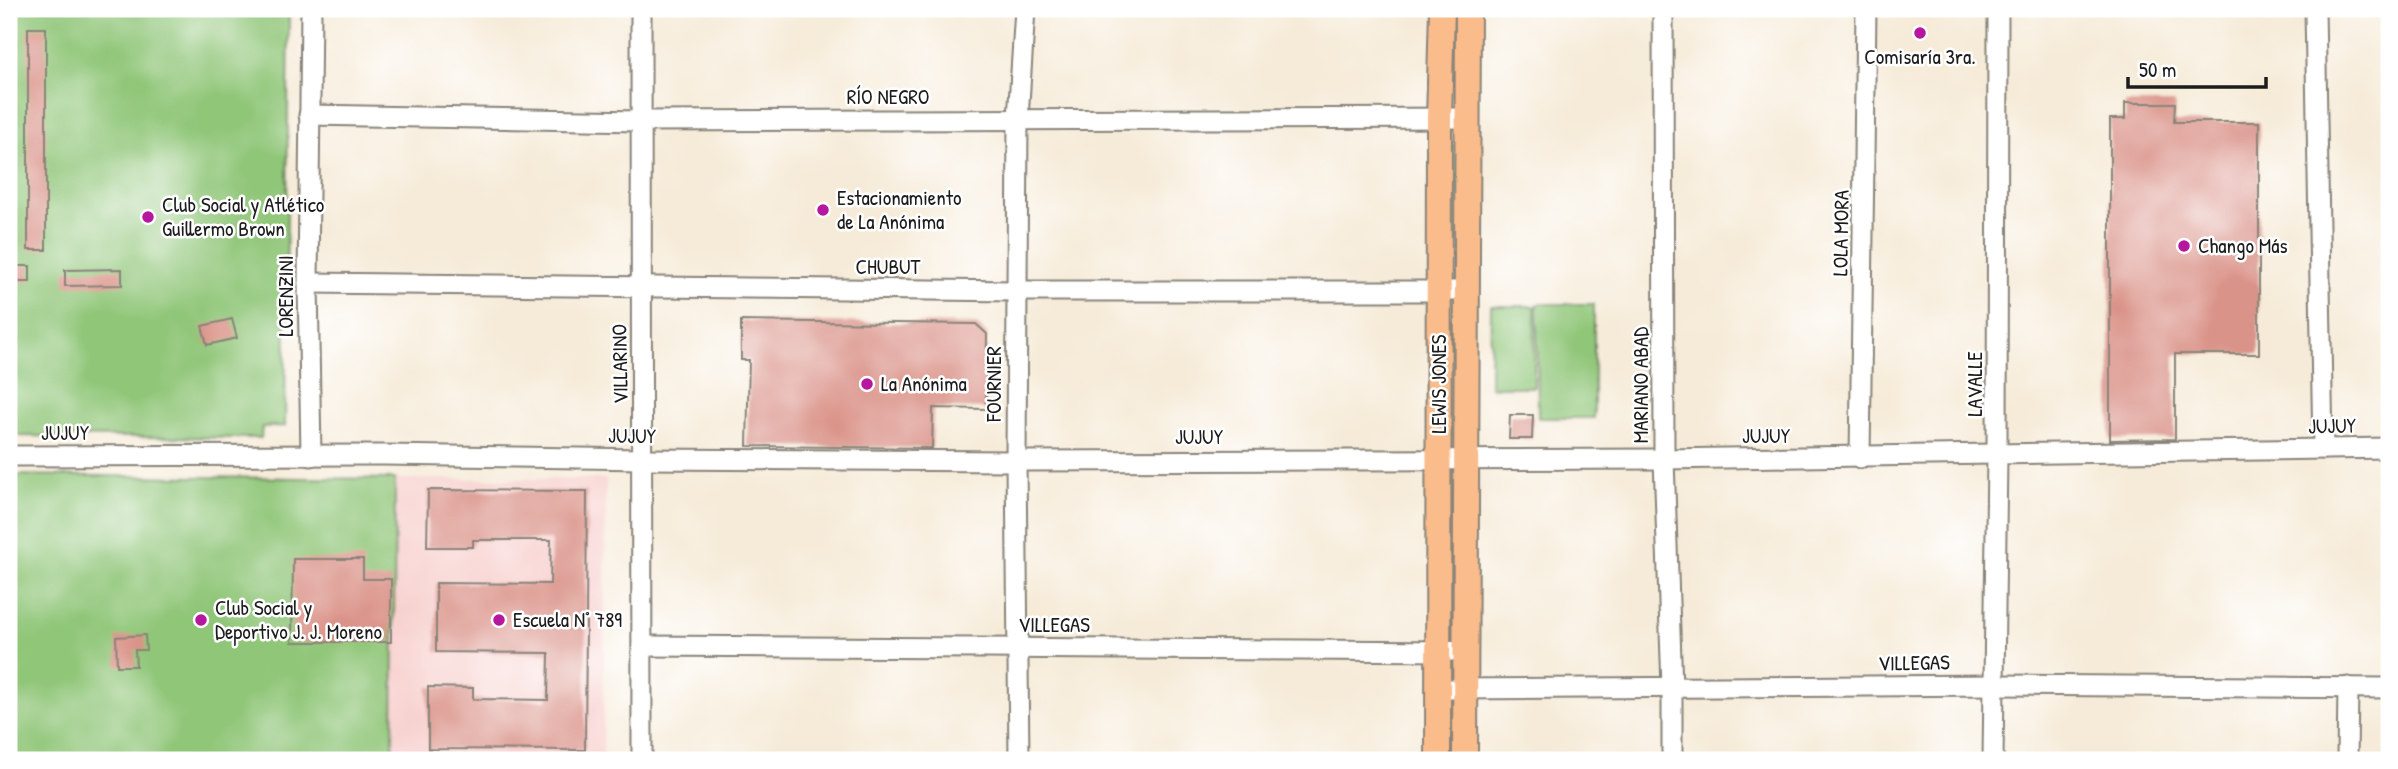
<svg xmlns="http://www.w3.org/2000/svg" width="2398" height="769" font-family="'Patrick Hand',sans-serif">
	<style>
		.built { fill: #f7d0ce }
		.green { fill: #90c678; stroke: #56714a; stroke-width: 2 }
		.building { fill: #da9388 }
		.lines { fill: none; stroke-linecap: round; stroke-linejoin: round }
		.minor-casing { stroke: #89847a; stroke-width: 23 }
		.major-casing { stroke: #89847a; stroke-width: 28 }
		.minor { stroke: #fff; stroke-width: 19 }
		.major { stroke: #fabc8b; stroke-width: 24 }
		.poi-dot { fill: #b5179e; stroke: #fff; stroke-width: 2.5 }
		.labels { text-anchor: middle; stroke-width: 5; stroke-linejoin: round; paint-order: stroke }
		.poi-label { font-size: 21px; fill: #1c1c1c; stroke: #fff; text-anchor: start }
		.street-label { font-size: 21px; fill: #1c1c1c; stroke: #fff }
	</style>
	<rect width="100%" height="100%" fill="#fff"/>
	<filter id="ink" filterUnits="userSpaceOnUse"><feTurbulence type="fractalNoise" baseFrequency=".0143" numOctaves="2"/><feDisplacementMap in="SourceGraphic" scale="14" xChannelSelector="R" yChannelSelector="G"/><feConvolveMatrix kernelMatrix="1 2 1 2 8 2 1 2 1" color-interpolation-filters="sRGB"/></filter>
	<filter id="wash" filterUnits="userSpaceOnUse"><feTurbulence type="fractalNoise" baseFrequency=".00686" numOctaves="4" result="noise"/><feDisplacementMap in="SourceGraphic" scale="28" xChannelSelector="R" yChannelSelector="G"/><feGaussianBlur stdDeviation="1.57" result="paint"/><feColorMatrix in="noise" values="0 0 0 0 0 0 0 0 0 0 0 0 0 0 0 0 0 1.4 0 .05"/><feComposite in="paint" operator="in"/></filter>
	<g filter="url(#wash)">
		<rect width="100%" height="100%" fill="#f6ebd8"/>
		<polygon class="built" points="395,479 606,479 603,760 393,760"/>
		<g class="green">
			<polygon points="9,9 289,9 285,426 262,427 261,438 9,436"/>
			<polygon points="1449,146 1459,146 1458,265 1448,265"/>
			<polygon points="1537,304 1594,304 1594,418 1538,418"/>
			<polygon points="1491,306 1535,306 1534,387 1490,387"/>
			<polygon points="1449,318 1459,318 1457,435 1448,435"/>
			<polygon points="9,475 395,479 393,760 9,760"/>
			<polygon points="1448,484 1458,484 1459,623 1449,623"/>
		</g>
		<g id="blocks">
			<g class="building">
				<rect x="28" y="28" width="18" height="222"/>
				<polygon points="2125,103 2175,103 2174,122 2259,122 2259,354 2175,354 2175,439 2110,440 2110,119 2125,119"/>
				<rect x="9" y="266" width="21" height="16"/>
				<polygon points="122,269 122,285 65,286 65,270"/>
				<polygon points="232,319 237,338 207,345 202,326"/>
				<polygon points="741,321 976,324 987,334 986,409 933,408 932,448 747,446 749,360 741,360"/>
				<polygon points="1510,415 1533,415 1532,439 1509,439"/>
				<polygon points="428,490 587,491 585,750 428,749 428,687 473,688 473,699 548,700 549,653 436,652 436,583 550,584 551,540 473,540 473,547 427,547"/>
				<polygon points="293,559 363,559 363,579 391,579 391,642 292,642"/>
				<polygon points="145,635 146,650 135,650 136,666 117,666 116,637"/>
			</g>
		</g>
	</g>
	<g filter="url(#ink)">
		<use href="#blocks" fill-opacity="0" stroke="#89847a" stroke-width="2"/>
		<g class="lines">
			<g class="minor-casing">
				<g id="minor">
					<polyline points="311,9 308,283 311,456"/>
					<polyline points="641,9 642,760"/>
					<polyline points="1663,9 1664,459 1672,688 1672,760"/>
					<polyline points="2315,9 2323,449"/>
					<polyline points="309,115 641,121 1468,118"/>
					<polyline points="308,283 1017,291 1468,291"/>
					<polyline points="9,456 384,455 643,459 1016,461 1664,459 2389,448"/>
					<polyline points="1860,458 1866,9"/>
					<polyline points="643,646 1452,651"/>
					<polyline points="1451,689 1994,685 2389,688"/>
					<polyline points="1019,760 1016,461 1018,119 1025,9"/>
					<polyline points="1993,760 1997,456 1998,9"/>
					<polyline points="2347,760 2348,687"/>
				</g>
			</g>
			<g class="major-casing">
				<g id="major">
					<polyline points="1438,760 1439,119 1442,9"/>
					<polyline points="1465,760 1468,9"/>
				</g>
			</g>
			<use href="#minor" class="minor"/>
			<use href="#major" class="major"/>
		</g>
	</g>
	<g class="poi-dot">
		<circle cx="1920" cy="33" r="7"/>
		<circle cx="823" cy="210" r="7"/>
		<circle cx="148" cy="217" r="7"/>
		<circle cx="2184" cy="246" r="7"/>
		<circle cx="867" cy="384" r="7"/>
		<circle cx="201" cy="620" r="7"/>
		<circle cx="499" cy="620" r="7"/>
	</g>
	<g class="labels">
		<g class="poi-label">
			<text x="1920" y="64" text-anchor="middle">Comisaría 3ra.</text>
			<text x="837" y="205">Estacionamiento<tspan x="837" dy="24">de La Anónima</tspan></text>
			<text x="162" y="212">Club Social y Atlético<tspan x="162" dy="24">Guillermo Brown</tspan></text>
			<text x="2198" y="253">Chango Más</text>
			<text x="881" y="391">La Anónima</text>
			<text x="215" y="615">Club Social y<tspan x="215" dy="24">Deportivo J. J. Moreno</tspan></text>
			<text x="513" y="627">Escuela N° 789</text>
		</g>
		<g class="street-label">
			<text x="888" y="104">RÍO NEGRO</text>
			<text transform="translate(1841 233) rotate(-89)" y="7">LOLA MORA</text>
			<text x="888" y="274">CHUBUT</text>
			<text transform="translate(286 296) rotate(-90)" y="7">LORENZINI</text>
			<text transform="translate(620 364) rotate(-91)" y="7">VILLARINO</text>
			<text transform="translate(994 384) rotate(-90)" y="7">FOURNIER</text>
			<text transform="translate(1439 384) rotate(-90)" y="7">LEWIS JONES</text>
			<text transform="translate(1975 384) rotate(-90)" y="7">LAVALLE</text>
			<text transform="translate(1641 385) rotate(-90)" y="7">MARIANO ABAD</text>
			<text transform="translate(2332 426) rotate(-1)" y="7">JUJUY</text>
			<text x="65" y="440">JUJUY</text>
			<text transform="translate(632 436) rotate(1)" y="7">JUJUY</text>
			<text x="1766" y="443">JUJUY</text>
			<text x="1199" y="444">JUJUY</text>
			<text x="1054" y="632">VILLEGAS</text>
			<text transform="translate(1914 663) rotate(-1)" y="7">VILLEGAS</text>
		</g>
	</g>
	<rect width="2398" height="769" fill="none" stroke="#fff" stroke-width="35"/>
	<path d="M2128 77v10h138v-10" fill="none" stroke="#1c1c1c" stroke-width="3.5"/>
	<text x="2139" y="77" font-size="21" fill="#1c1c1c" stroke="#ffffff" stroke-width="5" paint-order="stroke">50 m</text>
</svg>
